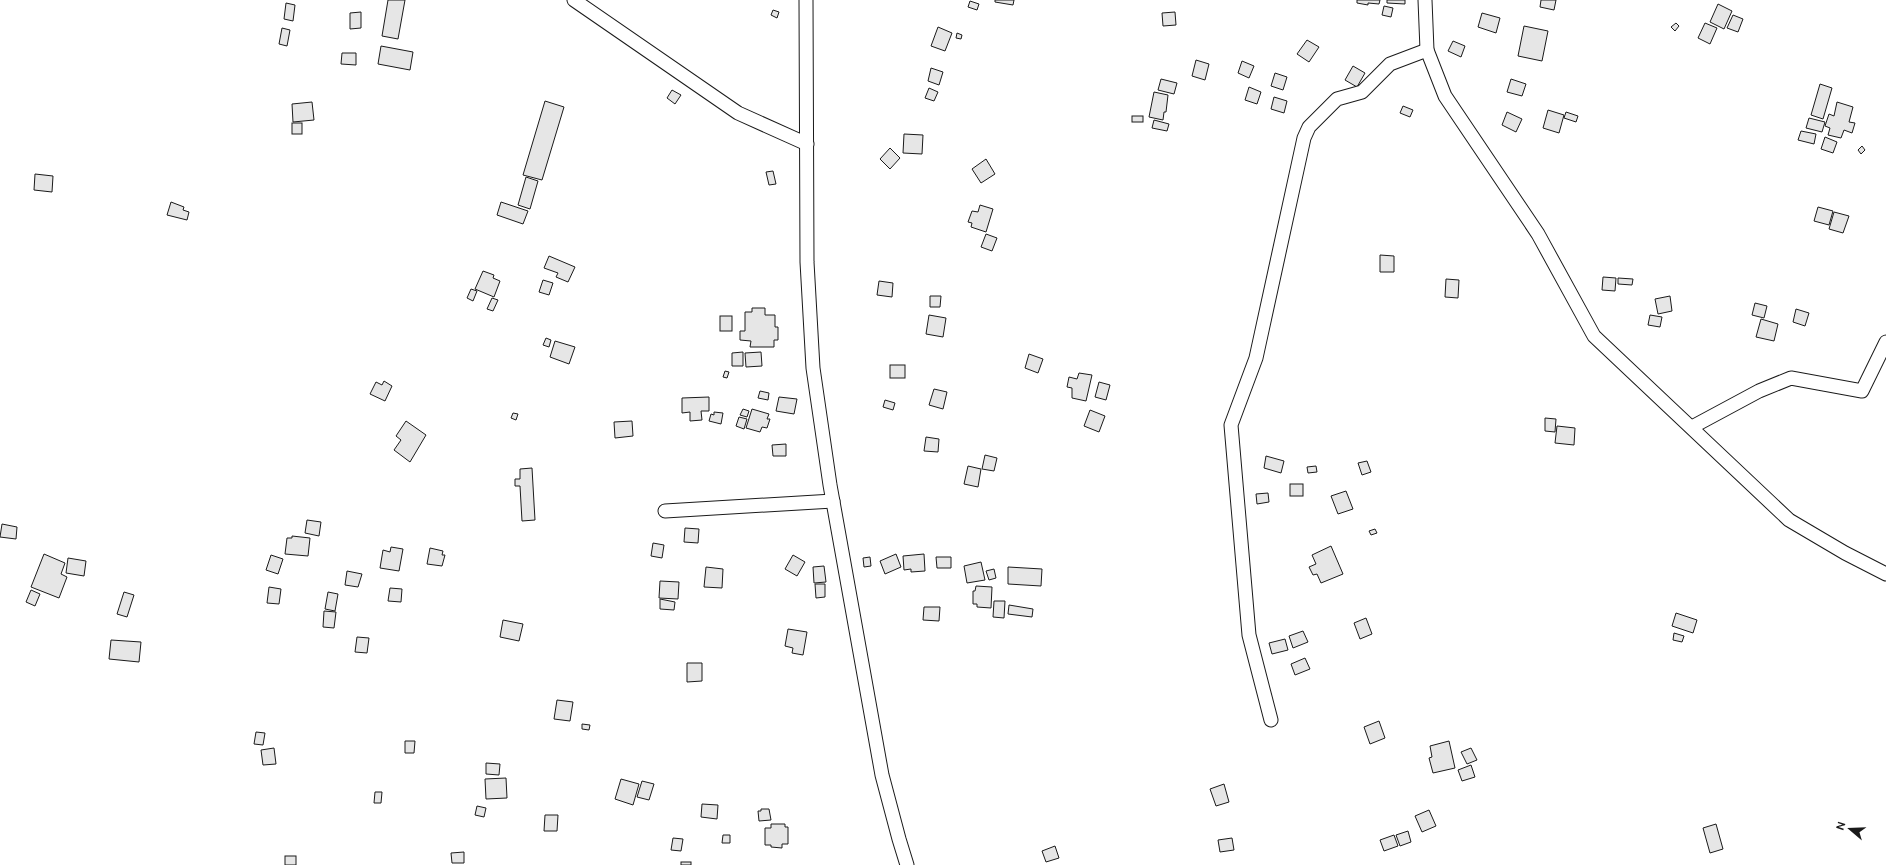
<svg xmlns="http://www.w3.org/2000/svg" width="1886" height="865" font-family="Ubuntu,sans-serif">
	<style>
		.building { fill: #e6e6e6; stroke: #1a1a1a }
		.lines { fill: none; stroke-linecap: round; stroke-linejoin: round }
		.street-casing { stroke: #1a1a1a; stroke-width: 15 }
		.street { stroke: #fff; stroke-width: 13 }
	</style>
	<rect width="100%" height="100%" fill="#fff"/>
	<g class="building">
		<polygon points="388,0 405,0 398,39 382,36"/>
		<polygon points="995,0 1014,0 1013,5 995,2"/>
		<polygon points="1357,0 1380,0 1379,4 1368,3 1368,5 1357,3"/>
		<polygon points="1387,0 1405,0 1405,4 1387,3"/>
		<polygon points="1541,0 1556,0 1554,10 1540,7"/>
		<polygon points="970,1 979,4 977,10 968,7"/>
		<polygon points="286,3 295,5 293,21 284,19"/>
		<polygon points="1718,4 1732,11 1724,29 1710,22"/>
		<polygon points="1384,6 1393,8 1391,17 1382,15"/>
		<polygon points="773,10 779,12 777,18 771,15"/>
		<polygon points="361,12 361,28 350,29 350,13"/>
		<polygon points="1175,12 1176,25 1163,26 1162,13"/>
		<polygon points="1482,13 1500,18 1496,33 1478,27"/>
		<polygon points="1733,15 1743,19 1738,32 1727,28"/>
		<polygon points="1676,23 1679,26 1675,31 1671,27"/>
		<polygon points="1705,23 1717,28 1710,44 1698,38"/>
		<polygon points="1524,26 1548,31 1542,61 1518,56"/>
		<polygon points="938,27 952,33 945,51 931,46"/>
		<polygon points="282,28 290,30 287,46 279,44"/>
		<polygon points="957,33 962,35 961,39 956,38"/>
		<polygon points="1307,40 1319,47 1309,62 1297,54"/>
		<polygon points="1453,41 1465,46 1461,57 1448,51"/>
		<polygon points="381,46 413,52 410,70 378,64"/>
		<polygon points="342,53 356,53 356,65 341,64"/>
		<polygon points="1196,60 1209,64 1205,80 1192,76"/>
		<polygon points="1242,61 1254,66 1249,78 1238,73"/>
		<polygon points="1353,66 1365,73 1357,87 1345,80"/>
		<polygon points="931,68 943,72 939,85 928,81"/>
		<polygon points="1275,73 1287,77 1283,90 1271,86"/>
		<polygon points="1161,79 1177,83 1174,94 1158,90"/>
		<polygon points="1511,79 1526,84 1522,96 1507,92"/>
		<polygon points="1820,84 1832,88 1823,119 1811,115"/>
		<polygon points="1249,87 1261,92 1257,104 1245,100"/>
		<polygon points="929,88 938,92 934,101 925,98"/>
		<polygon points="672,90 681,95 675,104 667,98"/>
		<polygon points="1154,92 1168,95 1166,112 1164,112 1163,120 1149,117"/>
		<polygon points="1274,97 1287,101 1284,113 1271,109"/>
		<polygon points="545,101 564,107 542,180 523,175"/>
		<polygon points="312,102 314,120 293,122 292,104"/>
		<polygon points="1837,102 1853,107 1849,122 1855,123 1852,133 1844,130 1841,138 1828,135 1830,128 1825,126 1829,114 1834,116"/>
		<polygon points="1403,106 1413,110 1410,117 1400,113"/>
		<polygon points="1548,110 1564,115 1559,133 1543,128"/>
		<polygon points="1507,112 1522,119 1516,132 1502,125"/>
		<polygon points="1566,112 1578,116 1576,122 1564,118"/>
		<rect x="1132" y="116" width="11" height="6"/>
		<polygon points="1809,118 1825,122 1822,132 1806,128"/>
		<polygon points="1154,120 1169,124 1167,131 1152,128"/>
		<rect x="292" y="123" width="10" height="11"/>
		<polygon points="1801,131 1816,134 1814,144 1798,140"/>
		<polygon points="904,134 923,135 922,154 903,153"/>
		<polygon points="1825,137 1837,142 1833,153 1821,149"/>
		<polygon points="1862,146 1865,150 1861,154 1858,150"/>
		<polygon points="890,148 900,158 890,169 880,159"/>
		<polygon points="986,159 995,174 981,183 972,169"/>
		<polygon points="773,171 776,184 769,185 766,172"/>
		<polygon points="35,174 53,176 52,192 34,190"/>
		<polygon points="526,177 538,181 530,209 518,205"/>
		<polygon points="171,202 184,207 183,210 189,212 187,220 167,215"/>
		<polygon points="501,202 528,211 523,224 497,215"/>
		<polygon points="980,205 993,209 986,232 971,227 972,223 968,222 972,211 978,212"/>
		<polygon points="1818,207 1833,211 1829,225 1814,221"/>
		<polygon points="1834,212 1849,216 1843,233 1829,229"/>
		<polygon points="986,234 997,238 992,251 981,247"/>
		<polygon points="1380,255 1394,256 1394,272 1380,272"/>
		<polygon points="549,256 575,267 568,282 556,277 558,273 544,268"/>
		<polygon points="483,271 494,275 493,278 500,281 494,297 475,289"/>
		<polygon points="1603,277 1616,278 1615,291 1602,290"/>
		<polygon points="1618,278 1633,279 1632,285 1618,284"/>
		<polygon points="1446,279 1459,280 1458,298 1445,297"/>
		<polygon points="543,280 553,283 549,295 539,292"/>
		<polygon points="879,281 893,283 892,297 877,295"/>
		<polygon points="471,289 477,291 473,301 467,298"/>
		<polygon points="930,296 941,296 940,307 930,307"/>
		<polygon points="1670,296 1672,311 1658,314 1655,299"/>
		<polygon points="492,298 498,300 493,311 487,309"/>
		<polygon points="1755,303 1767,306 1764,318 1752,315"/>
		<polygon points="752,308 765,308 765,315 775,315 775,327 778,327 778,340 774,340 774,347 750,347 751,341 740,340 740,331 745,331 745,312 752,312"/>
		<polygon points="1796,309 1809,313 1805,326 1793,322"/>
		<polygon points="929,315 946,318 943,337 926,334"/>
		<polygon points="1650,315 1662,317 1660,327 1648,325"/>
		<rect x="720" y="316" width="12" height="15"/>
		<polygon points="1761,319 1778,324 1774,341 1756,337"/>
		<polygon points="546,338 551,340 549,347 543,345"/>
		<polygon points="555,341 575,347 569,364 550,357"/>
		<polygon points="743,352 743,366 732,366 732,353"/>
		<polygon points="761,352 762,366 746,367 745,353"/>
		<polygon points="1029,354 1043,359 1038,373 1025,368"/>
		<rect x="890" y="365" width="15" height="13"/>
		<polygon points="725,371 729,372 727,378 723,377"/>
		<polygon points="1079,373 1092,375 1086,401 1072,398 1072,388 1067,387 1069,377 1077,379"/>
		<polygon points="384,381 392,386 385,401 370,394 376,382 382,385"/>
		<polygon points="1099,382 1110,385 1106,400 1095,397"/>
		<polygon points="934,389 947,392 943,409 929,405"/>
		<polygon points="760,391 769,393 768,400 758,398"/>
		<polygon points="709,397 709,411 701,411 702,420 690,421 690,412 682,413 682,398"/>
		<polygon points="779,397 797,399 794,414 776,411"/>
		<polygon points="885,400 895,403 893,410 883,407"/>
		<polygon points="743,409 749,411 747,417 740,415"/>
		<polygon points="752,409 769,414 767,419 770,419 767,428 762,427 760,432 746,428"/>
		<polygon points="1090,410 1105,416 1099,432 1084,426"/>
		<polygon points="714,412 723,413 721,424 709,421 711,414 714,415"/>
		<polygon points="513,413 518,414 516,420 511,418"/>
		<polygon points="739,417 747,419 744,429 736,426"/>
		<polygon points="1545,418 1556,419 1555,432 1545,431"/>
		<polygon points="406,421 426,435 410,462 394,450 401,440 396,436"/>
		<polygon points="632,421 633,436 615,438 614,422"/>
		<polygon points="1557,426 1575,428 1574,445 1555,443"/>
		<polygon points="926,437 939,439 938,452 924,451"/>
		<polygon points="786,444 786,456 773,456 772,445"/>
		<polygon points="985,455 997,458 994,471 982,469"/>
		<polygon points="1266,456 1284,461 1281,473 1264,468"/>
		<polygon points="1367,461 1371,472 1362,475 1358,463"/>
		<polygon points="968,466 981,469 978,487 964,484"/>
		<polygon points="1316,466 1317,472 1308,473 1307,467"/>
		<polygon points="532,468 535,520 522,521 520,486 515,486 515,479 520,479 520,469"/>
		<rect x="1290" y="484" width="13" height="12"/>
		<polygon points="1346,491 1353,509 1338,514 1331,496"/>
		<polygon points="1268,493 1269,502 1257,504 1256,494"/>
		<polygon points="307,520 321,522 319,536 305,533"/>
		<polygon points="2,524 17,527 16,539 0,537"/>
		<polygon points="685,528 699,529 698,543 684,542"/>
		<polygon points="1375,529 1377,533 1371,535 1369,531"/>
		<polygon points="292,536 310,538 308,556 285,554 287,538 292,538"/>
		<polygon points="653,543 664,545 662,558 651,556"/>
		<polygon points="1331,546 1343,574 1321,583 1317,574 1313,575 1309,567 1316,564 1312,555"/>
		<polygon points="391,547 403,549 399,571 380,568 383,550 390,552"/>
		<polygon points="430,548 443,551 442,555 445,555 442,566 427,564"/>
		<polygon points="44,554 65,563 61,574 67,577 59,598 31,587"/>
		<polygon points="896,554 901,567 885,574 880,561"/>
		<polygon points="924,554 925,571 911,572 911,569 904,570 903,556"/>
		<polygon points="271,555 283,559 278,574 266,570"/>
		<polygon points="793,555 805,562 797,576 785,569"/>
		<polygon points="870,557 871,566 864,567 863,558"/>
		<polygon points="936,557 951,557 951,568 937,568"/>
		<polygon points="68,558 86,561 84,576 66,573"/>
		<polygon points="981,562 985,580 967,583 964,566"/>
		<polygon points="824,566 826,582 814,583 813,567"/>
		<polygon points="706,567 723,569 722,588 704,587"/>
		<polygon points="1008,567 1042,569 1041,586 1008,584"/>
		<polygon points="994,569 996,578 989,580 986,571"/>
		<polygon points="347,571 362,574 358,587 345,585"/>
		<polygon points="660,581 679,582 678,599 659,598"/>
		<polygon points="815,584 825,584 825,597 816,598"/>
		<polygon points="976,586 992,587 991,608 977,607 977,604 973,604 973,591 975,591"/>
		<polygon points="269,587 281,589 279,604 267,603"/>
		<polygon points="390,588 402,589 401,602 388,601"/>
		<polygon points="31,590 40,594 35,606 26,602"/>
		<polygon points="124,592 134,595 127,617 117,614"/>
		<polygon points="328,592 338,594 335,611 325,609"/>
		<polygon points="660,599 675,602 674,610 660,609"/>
		<polygon points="994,601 1005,601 1004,618 993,617"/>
		<polygon points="1009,605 1033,609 1032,617 1008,614"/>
		<polygon points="924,607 940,607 939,621 923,620"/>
		<polygon points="324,611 336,612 334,628 323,627"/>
		<polygon points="1676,613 1697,620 1693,633 1672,626"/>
		<polygon points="1366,618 1372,634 1360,639 1354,623"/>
		<polygon points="503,620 523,624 519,641 500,637"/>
		<polygon points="788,629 807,632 803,655 792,653 793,648 785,646"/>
		<polygon points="1303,631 1308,642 1293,648 1289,636"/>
		<polygon points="1674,633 1684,636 1682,642 1673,640"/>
		<polygon points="357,637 369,638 367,653 355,652"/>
		<polygon points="1285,639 1288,650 1272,654 1269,643"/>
		<polygon points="111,640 141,642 139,662 109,659"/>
		<polygon points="1305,658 1310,669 1295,675 1291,664"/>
		<polygon points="687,663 702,663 702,681 687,682"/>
		<polygon points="557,700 573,702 570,721 554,719"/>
		<polygon points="1379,721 1385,738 1370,744 1364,727"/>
		<polygon points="582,724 590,725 589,730 582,729"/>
		<polygon points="256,732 265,733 263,745 254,744"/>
		<polygon points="405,741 415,741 414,753 405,753"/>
		<polygon points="1449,741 1455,768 1433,773 1429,758 1432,757 1430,746"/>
		<polygon points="274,748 276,764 263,765 261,750"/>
		<polygon points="1471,748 1477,760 1467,764 1461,752"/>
		<polygon points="486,763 500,764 499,775 486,774"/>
		<polygon points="1471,765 1475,777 1462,781 1458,770"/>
		<polygon points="506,778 507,798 486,799 485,779"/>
		<polygon points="621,779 639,784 633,805 615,799"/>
		<polygon points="642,781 654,784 649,800 637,797"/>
		<polygon points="1224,784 1229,802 1216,806 1210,789"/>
		<polygon points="375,792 382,792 381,803 374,803"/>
		<polygon points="702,804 718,805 717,819 701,817"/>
		<polygon points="477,806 486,808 484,817 475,815"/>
		<polygon points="761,809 769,809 771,820 759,821 758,811 761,811"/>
		<polygon points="1429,810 1436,826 1422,832 1415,816"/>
		<polygon points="545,815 558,815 557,831 544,831"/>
		<polygon points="771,824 785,824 785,827 788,827 788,844 782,844 782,848 771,847 771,845 765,845 765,828 771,828"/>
		<polygon points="1716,824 1723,849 1710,853 1703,828"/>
		<polygon points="1408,831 1411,842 1400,846 1396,835"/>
		<polygon points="723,835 730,835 730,843 722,843"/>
		<polygon points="1394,835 1398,846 1384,851 1380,840"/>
		<polygon points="673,838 683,839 681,851 671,850"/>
		<polygon points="1232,838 1234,850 1220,852 1218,840"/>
		<polygon points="1055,846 1059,858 1046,862 1042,851"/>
		<polygon points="464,852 464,863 452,863 451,853"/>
		<rect x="285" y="856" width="11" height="9"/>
		<rect x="681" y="862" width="10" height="3"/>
	</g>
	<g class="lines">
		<g class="street-casing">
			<g id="street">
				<polyline points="574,0 738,113 807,144"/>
				<polyline points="806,0 807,262 813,368 830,485 882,775 899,839 907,865"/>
				<polyline points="1425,0 1427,50 1445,96 1538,234 1594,336 1789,520 1845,553 1886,574"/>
				<polyline points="1692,427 1759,391 1791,378 1862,391 1886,342"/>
				<polyline points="665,511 833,501"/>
				<polyline points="1271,720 1249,635 1231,425 1256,358 1304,138 1309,127 1337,99 1362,92 1390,64 1427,50"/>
			</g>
		</g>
		<use href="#street" class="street"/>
	</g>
	<g transform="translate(1850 829) rotate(289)" stroke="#ffffff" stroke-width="3" paint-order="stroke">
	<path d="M0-3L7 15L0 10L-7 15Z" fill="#1a1a1a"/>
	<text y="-6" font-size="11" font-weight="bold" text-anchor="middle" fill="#1a1a1a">N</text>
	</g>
</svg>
